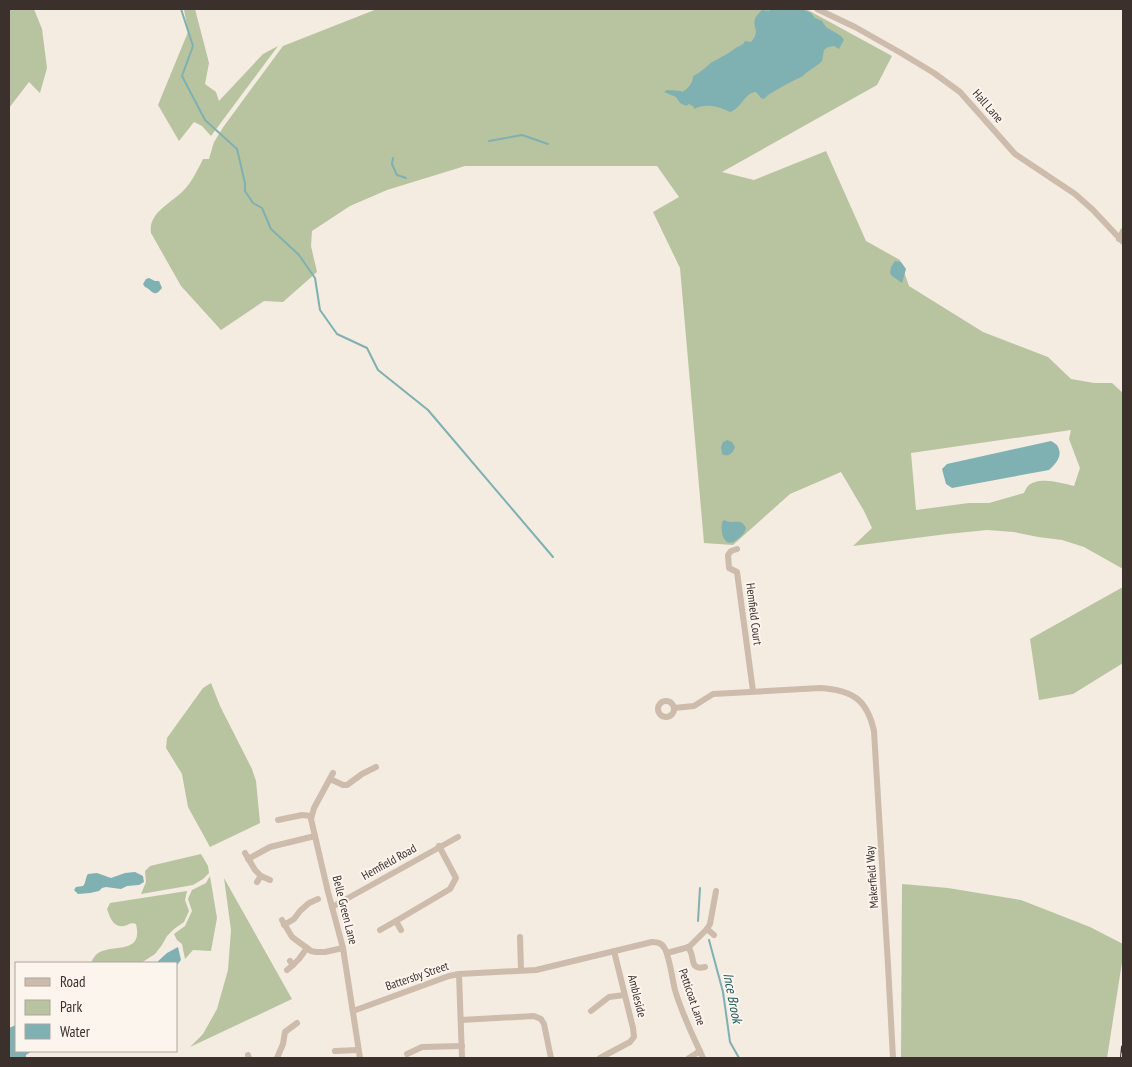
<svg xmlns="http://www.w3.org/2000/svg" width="1132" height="1067" font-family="'PT Sans Narrow',sans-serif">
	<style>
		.green { fill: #b8c4a0; fill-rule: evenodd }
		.water { fill: #7fb0b2 }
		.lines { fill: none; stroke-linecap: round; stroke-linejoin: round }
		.stream { stroke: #7fb0b2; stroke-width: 2 }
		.minor { stroke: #cdbbac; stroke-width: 6 }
		.rail-casing { stroke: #3b302b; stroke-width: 4 }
		.rail { stroke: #fbf5ee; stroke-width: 2; stroke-dasharray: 5.5; stroke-linecap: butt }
		.labels { text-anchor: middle; stroke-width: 4; stroke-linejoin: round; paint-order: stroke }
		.street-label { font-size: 12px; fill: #3b302b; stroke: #fbf5ee }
		.water-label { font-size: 14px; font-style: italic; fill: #1f5a5e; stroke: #fbf5ee }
	</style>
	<rect width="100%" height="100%" fill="#f4ebe1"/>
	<g class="green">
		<polygon points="9,9 34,9 42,29 47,68 40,93 29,82 9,108"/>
		<polygon points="184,9 195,9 209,63 205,84 216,92 219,101 263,54 278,46 211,136 202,126 194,122 179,141 158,105 188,32"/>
		<path d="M 377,9 L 806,9 L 892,56 L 877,85 L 722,172 L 754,180 L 826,151 L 866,241 L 900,260 L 909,286 L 983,332 L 1048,357 L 1071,379 L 1094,383 L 1112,383 L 1123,393 L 1123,569 L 1084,547 L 1062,540 L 1038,537 L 1014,532 L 987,530 L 947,534 L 853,546 L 872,528 L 864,511 L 841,472 L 790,494 L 733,545 L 704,543 L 680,268 L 653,212 L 679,197 L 657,166 L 465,166 L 387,190 L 350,206 L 312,231 L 311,246 L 317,272 L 283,302 L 264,301 L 221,330 L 181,286 L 151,233 C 148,212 172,203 184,190 C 192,182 198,169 203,159 L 209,159 L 214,142 L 224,126 L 283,46 ZM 1071,430 L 1069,439 L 1080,468 L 1074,486 C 1061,483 1039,476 1028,486 C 1026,488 1025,491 1024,493 L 989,503 L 969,503 L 916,510 L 911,453 Z"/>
		<polygon points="1123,587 1123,663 1073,694 1039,700 1030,639"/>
		<polygon points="211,683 220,706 252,769 256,781 260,823 210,847 188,807 182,774 166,748 167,738 203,688"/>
		<polygon points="201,854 208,866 209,873 203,879 193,885 141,894 146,882 145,871 150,866"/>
		<polygon points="210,876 217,918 211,951 193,950 185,959 182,944 177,940 174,934 185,926 192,911 188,899 192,890 206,883"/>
		<polygon points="224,878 292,999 190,1047 203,1034 217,1009 228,970 231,930"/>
		<polygon points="902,884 948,888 1021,900 1090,927 1123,944 1123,956 1107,1058 901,1058"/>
		<path d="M 187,891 L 185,900 L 189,911 L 184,922 L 174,929 L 167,936 L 162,945 L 155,954 L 141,963 L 91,963 C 92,961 93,958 95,956 C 108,941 144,958 136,924 C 129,922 130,925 124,926 C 113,928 110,917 107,909 L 110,903 Z"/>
	</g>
	<g class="water">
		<path d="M 771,9 L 802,9 L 811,13 L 815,18 L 822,21 L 826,27 L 841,36 L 844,40 L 839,49 L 834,46 L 828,47 L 824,50 L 822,61 L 819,64 L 806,73 L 803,76 L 785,85 L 768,95 L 764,99 L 761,98 L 756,92 C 744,93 742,108 730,112 C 719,106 705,103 694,109 L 694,107 L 689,104 L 686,106 L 680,103 L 676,97 L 664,92 L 667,90 L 681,91 L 682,92 C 688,89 693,83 693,76 C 701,73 706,66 712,62 C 719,58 726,55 733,50 C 737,46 743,46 745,41 L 751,42 C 761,30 752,28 755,19 C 756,16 760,12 762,10 L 769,11 Z"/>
		<polygon points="895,261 901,262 906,269 902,283 892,276 890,273 891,267"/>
		<path d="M 149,278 L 155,281 L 159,281 L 162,288 C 153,299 153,290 145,287 L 143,284 L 146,279 Z"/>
		<path d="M 727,440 L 732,442 L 735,447 C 733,453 728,458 722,454 L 721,447 L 723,442 Z"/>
		<path d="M 1051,441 C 1054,443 1057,444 1058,447 C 1063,457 1055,464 1049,470 L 952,488 L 946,484 L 942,469 L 947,464 Z"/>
		<path d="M 724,520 C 726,521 729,522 731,522 C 738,522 742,520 746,528 C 745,533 743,534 739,538 C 725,551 720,534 722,522 Z"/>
		<path d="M 135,872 L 143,876 L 144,882 L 139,885 L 127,886 L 121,889 L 106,887 L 102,888 L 99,891 L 90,893 L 78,894 L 74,890 L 76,887 L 83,886 C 86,883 85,878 88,874 L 97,873 L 111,878 L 125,873 Z"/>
		<polygon points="178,947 181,960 176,966 176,963 156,963 167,953"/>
		<polygon points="16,1025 16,1051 32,1051 26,1055 26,1058 9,1058 9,1028"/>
	</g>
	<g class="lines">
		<g class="stream">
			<polyline points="181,9 193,46 182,76 205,120 237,149 245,183 245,191 253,203 262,208 271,229 299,255 315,278 320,310 337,334 367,348 378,370 428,410 553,557"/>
			<polyline points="489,141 522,135 548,144"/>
			<polyline points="393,158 392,164 397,175 406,178"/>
			<polyline points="698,921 700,888"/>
			<polyline points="709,940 723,992 730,1042 739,1058"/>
		</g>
		<g class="minor">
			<polyline points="817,9 855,27 901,53 934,73 960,92 1015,154 1075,194 1093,210 1123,242"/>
			<polyline points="1119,239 1123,231"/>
			<polyline points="737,549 731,551 728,555 729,568 737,572 753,691"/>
			<circle cx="666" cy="709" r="8"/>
			<path d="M 674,708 L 694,706 L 713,694 L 820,688 C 852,690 867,699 874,731 L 888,965 L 893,1058"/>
			<polyline points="333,773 314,808 311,819 328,892 343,948 360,1058"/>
			<polyline points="330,779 343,785 347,785 362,774 376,767"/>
			<polyline points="278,820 302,815 311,816"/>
			<polyline points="245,853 255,870 261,876"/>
			<polyline points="248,859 270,847 315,836"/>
			<polyline points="257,882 261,876 270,880"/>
			<polyline points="332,907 458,837"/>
			<polyline points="282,920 292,937 311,951 316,952 325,952 343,948"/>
			<polyline points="396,921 450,889 456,878 439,846"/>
			<polyline points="284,925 294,919 300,911 309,903 318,899"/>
			<polyline points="707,929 714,935"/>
			<polyline points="380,930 396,921 401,930"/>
			<polyline points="520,937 521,970"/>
			<path d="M 688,947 C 696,956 688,971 705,967"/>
			<polyline points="667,953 689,947 707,929 710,924 716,891"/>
			<polyline points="293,965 299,959 307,948"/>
			<polyline points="287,970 293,965 290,961"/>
			<polyline points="459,974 462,1058"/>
			<path d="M 353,1011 L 449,976 L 459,974 L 536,970 L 652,942 C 658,942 662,943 665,949 C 670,959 672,978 675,990 C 682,1014 693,1036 703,1058"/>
			<polyline points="591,1011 609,997 624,995"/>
			<polyline points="461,1020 534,1016 541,1019 544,1024 551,1058"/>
			<polyline points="335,1051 358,1050"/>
			<polyline points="407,1054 422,1047 462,1046"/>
			<polyline points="248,1055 249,1058"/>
			<polyline points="277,1058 283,1044 285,1032 297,1023"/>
			<polyline points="600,1058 630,1042 634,1037 633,1028 614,951"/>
			<polyline points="689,1058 700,1051"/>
		</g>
		<g class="rail-casing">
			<polyline id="rail" points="1122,1058 1123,1047"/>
		</g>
		<use href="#rail" class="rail"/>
	</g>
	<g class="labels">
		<g class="street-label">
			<text transform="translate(988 106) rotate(49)" y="4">Hall Lane</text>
			<text transform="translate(754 614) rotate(83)" y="4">Hemfield Court</text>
			<text transform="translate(389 862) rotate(-29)" y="4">Hemfield Road</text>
			<text transform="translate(872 877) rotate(-94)" y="4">Makerfield Way</text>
			<text transform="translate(345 910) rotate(76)" y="4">Belle Green Lane</text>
			<text transform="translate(417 976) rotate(-19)" y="4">Battersby Street</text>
			<text transform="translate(637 996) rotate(76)" y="4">Ambleside</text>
			<text transform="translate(692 997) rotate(71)" y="4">Petticoat Lane</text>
		</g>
		<g class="water-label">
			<text transform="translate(733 998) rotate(79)" y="5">Ince Brook</text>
		</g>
	</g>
	<rect width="1132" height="1067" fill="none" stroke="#3b302b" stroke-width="20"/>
	<rect x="15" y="962" width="162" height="90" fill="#fbf5ee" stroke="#aea6a0"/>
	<rect x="25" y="978" width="25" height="8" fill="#cdbbac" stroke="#aea6a0"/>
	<text x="60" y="987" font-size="15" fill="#3b302b">Road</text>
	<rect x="25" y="1000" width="25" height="15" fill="#b8c4a0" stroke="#aea6a0"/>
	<text x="60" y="1012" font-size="15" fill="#3b302b">Park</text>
	<rect x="25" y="1024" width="25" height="15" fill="#7fb0b2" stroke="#aea6a0"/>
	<text x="60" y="1037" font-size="15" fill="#3b302b">Water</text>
</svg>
